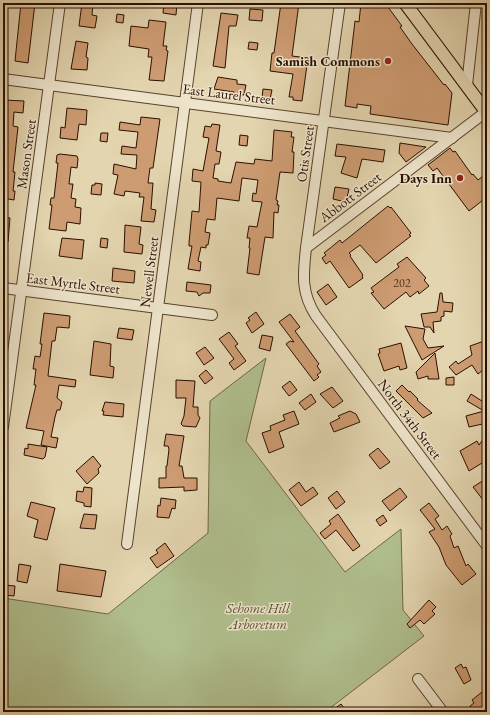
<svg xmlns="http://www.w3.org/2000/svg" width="490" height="715" font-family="'EB Garamond',serif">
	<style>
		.green { fill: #b0be8d; stroke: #6e6646 }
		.building { fill: #ce9c72; stroke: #2b0f00 }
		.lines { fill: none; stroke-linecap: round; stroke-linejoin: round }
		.minor-casing { stroke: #59402c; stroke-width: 12 }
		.major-casing { stroke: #2b0f00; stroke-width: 14 }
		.minor { stroke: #ede4cb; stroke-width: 10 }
		.major { stroke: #e3d5af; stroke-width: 12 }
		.poi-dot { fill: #8f2418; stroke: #ede4cb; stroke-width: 1.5 }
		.labels { text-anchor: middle; stroke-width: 3; stroke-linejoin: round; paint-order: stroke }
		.number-label { font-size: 12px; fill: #54321c }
		.poi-label { font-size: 14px; font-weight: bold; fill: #2b0f00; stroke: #ede4cb; text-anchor: end }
		.street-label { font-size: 14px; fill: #2b0f00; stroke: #ede4cb }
		.park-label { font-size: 14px; font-style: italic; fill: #5a4c31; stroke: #ede4cb }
	</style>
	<rect width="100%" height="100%" fill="#e3d5af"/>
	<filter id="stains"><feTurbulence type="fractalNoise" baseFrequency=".005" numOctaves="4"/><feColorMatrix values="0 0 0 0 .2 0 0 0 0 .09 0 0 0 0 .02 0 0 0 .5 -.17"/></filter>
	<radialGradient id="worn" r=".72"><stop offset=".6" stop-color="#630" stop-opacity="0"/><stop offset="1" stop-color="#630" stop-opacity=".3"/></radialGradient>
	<polygon class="green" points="266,358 246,441 345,572 401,529 403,610 424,636 325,712 3,712 3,598 108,614 208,533 210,401"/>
	<g class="building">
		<polygon points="21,3 35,3 28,63 15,61"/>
		<polygon points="82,3 93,3 92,15 97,16 95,28 79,26"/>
		<polygon points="164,3 177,3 176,15 163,13"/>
		<polygon points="281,3 299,3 292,56 308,58 302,101 293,100 293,97 289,97 293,74 270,71 272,53 274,53"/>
		<polygon points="361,3 385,3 402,26 400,27 412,44 444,85 445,84 452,93 448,125 370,114 371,106 357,104 357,108 345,106 355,21 359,22"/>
		<polygon points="250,9 263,10 262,21 249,20"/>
		<polygon points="221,13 238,15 236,26 229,26 225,68 213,66"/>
		<polygon points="117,14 124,15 123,23 116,22"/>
		<polygon points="149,20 166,22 163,46 167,46 166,50 168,51 164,81 149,80 152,57 148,57 149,49 129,46 131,26 148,28"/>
		<polygon points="76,41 88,43 86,57 88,58 87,70 71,69"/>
		<polygon points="249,42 258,43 257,50 248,49"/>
		<polygon points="218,77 237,80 237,84 246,85 244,95 233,94 234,92 214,89"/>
		<polygon points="263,89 272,90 270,99 262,98"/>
		<polygon points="4,100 24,101 23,113 14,112 13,126 18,127 13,172 15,172 13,191 15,191 14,200 3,198 3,171 6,172 7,158 3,158"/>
		<polygon points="67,108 87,110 86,125 79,124 77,140 60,138 61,127 65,128"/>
		<polygon points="141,117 160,119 153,168 150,168 148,183 153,183 151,209 156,210 154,222 141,221 144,197 139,197 140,193 125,191 124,196 114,194 118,175 113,174 114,164 136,169 137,155 121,154 122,146 136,148 138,132 119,130 120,122 140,125"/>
		<polygon points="212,124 220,125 216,151 221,152 219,164 215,164 213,178 218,179 218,181 231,183 236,162 254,164 255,159 272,161 274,130 292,132 291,137 294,137 292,152 294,152 293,173 280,172 276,200 278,201 277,205 279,205 278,213 274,212 273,238 265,237 259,275 247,273 250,248 249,248 250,238 247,238 249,226 257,227 262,202 252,201 253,193 256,194 258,180 242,178 239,201 217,198 215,220 207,219 205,232 210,233 208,245 206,245 206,248 201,247 198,261 201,262 200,271 188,269 192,246 189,246 189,243 192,211 199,212 201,182 192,181 193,169 203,171 209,138 203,137 205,126 211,127"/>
		<polygon points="101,133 108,133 107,142 100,141"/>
		<polygon points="240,135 248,136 247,146 239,145"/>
		<polygon points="400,143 426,147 406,162 399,153"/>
		<polygon points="337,144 385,150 383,162 362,159 357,178 341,173 346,157 335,156"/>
		<polygon points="450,148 453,152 455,151 472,175 473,174 478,180 483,176 487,181 487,188 484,190 487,197 469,211 437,168 433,171 428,165"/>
		<polygon points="60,154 77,156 78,159 77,168 71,167 69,184 73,184 71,198 76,199 75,207 81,208 80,224 67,222 66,231 49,229 52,205 50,205 51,198 54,198 58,163 56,163 57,155"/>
		<polygon points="95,183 102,184 101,195 91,194 92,185 95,185"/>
		<polygon points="335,187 349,189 346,202 333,199"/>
		<polygon points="388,206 390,208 391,207 411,233 409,235 411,236 376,263 360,245 349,253 351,255 350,256 363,275 362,276 363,278 349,288 330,261 326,264 322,258 326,255 324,253 340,240 342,243"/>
		<polygon points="3,217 10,218 8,242 3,242"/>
		<polygon points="125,225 141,227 139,244 143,245 142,254 124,252"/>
		<polygon points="62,238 84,240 82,259 59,256"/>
		<polygon points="101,238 108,239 107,248 100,247"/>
		<polygon points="407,257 426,278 424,280 429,286 419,294 418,291 410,297 406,292 384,309 371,293 374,292 371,288 399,267 397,264"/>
		<polygon points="113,268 135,271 134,283 112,281"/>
		<polygon points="187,282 211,285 210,293 203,293 199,296 197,292 186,291"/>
		<polygon points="328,284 337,297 326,305 317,292"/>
		<polygon points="440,293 442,293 443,302 453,303 452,312 444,311 444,316 441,317 441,321 433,322 434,333 430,327 424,327 421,314 437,312"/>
		<polygon points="256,312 264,324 252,333 246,323 250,320 248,318"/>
		<polygon points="44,313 70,316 69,328 57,327 55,341 52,341 48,376 76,380 75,387 59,385 57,398 62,402 60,410 57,410 55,417 51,437 58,438 56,448 41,445 44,431 26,428 36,385 34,385 36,369 33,369 35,356 40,357 42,344 40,344"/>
		<polygon points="290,314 300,327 295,331 319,364 317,366 321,372 317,375 319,377 314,381 286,344 290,341 294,342 279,322"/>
		<polygon points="405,326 425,329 423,339 428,348 444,346 422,360"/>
		<polygon points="119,328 134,330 132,340 117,338"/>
		<polygon points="229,332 238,344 235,346 246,361 234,370 229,363 234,359 219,339"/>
		<polygon points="262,335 273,337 270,351 259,348"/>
		<polygon points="487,340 487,367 478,374 472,365 456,375 449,367 456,361 458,364 472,355 470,346"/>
		<polygon points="94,341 111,344 110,366 114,367 113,378 90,375"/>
		<polygon points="401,343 407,368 400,370 399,366 384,371 378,354 380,353 379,349"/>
		<polygon points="205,347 214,358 204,365 196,353"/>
		<polygon points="435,353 439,379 428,379 428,376 418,379 416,372"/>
		<polygon points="206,370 213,378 205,384 199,376"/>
		<polygon points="454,377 454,385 446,385 446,378"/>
		<polygon points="176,380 195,381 193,407 198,407 198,415 200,418 196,427 183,426 181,424 184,416 186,398 176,398"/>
		<polygon points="290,381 297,390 289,396 282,387"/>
		<polygon points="402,385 409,392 410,391 418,399 417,400 432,413 423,418 396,391"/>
		<polygon points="332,387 343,401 333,408 320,394"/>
		<polygon points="311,394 316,402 305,410 299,403"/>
		<polygon points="471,394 485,403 483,405 485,415 487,414 487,423 469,427 466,416 484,411 467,401"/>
		<polygon points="105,402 124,404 123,417 103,415 104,411 102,411"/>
		<polygon points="294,411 299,424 279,432 284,447 269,453 262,433 271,430 270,426 285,420 283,415"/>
		<polygon points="350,411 356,414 360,422 334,432 330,423 340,418 338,416"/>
		<polygon points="166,434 184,436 179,466 182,466 184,478 197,478 197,490 184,491 184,487 159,488 159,478 166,478 166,466 167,466 169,449 168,446 164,446"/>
		<polygon points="487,434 487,460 469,471 460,451 477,441 479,445"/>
		<polygon points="28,444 47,447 45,457 43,459 24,455 25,448 28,449"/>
		<polygon points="378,448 390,462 380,469 369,455"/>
		<polygon points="93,456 101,466 98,469 99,473 87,484 76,471"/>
		<polygon points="484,480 487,484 487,505 473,487"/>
		<polygon points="299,482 306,492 313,487 318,494 301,506 289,490"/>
		<polygon points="84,487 92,488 91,507 84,506 84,503 76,501 77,491 83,492"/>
		<polygon points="400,488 407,497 390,511 382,501"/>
		<polygon points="337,491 345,502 336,509 328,498"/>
		<polygon points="161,498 176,500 175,509 172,508 169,518 157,517 158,505 160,506"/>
		<polygon points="31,502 55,508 47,540 34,537 38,520 27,516"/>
		<polygon points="429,503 439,516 435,519 442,530 447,526 452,534 450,536 454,548 458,546 466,566 468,564 476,574 462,585 446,565 439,547 429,532 435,529 420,510"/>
		<polygon points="84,514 97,515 95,529 80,528"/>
		<polygon points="338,514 360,546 353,551 336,530 325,539 320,533 331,524 329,521"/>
		<polygon points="383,515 387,521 380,526 376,520"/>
		<polygon points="165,543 174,556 157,568 150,558 158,553 156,550"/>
		<polygon points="19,564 31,566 27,583 17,581"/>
		<polygon points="60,564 106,571 101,597 57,591"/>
		<polygon points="3,585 15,586 14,596 3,595"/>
		<polygon points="429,600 436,607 432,611 435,614 424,624 420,620 410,628 407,624"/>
		<polygon points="461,664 463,668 466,667 471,680 464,684 455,668"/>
		<polygon points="482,692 487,699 487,706 483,709 485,712 475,712 470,706 474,703 472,700"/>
		<polygon points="341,704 347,712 330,712"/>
	</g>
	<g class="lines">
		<g class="minor-casing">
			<g id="minor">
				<path d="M 340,3 L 306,248 C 303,275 301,293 316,316 L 487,546"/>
				<polyline points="3,79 452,138"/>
				<polyline points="467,85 476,3"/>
				<polyline points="306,248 487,111"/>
				<polyline points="3,288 212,315"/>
				<polyline points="3,427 60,3"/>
				<polyline points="127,544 198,3"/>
				<polyline points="418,679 443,712"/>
			</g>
		</g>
		<g class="major-casing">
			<polyline id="major" points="405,3 487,113"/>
		</g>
		<use href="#minor" class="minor"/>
		<use href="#major" class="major"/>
	</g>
	<g class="poi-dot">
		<circle cx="388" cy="61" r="4"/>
		<circle cx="460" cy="178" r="4"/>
	</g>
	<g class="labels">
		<g class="number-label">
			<text x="402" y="287">202</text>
		</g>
		<g class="poi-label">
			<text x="380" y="66">Samish Commons</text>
			<text x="452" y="183">Days Inn</text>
		</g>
		<g class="street-label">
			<text transform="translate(229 94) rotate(7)" y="5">East Laurel Street</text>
			<text transform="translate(26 154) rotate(-82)" y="5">Mason Street</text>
			<text transform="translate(305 154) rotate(-82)" y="5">Otis Street</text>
			<text transform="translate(350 197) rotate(-37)" y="5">Abbott Street</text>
			<text transform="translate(149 272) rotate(-83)" y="5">Newell Street</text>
			<text transform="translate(73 283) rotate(7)" y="5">East Myrtle Street</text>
			<text transform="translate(410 419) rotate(53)" y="5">North 34th Street</text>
		</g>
		<g class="park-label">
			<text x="258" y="613">Sehome Hill<tspan x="258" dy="16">Arboretum</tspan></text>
		</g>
	</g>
	<rect width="490" height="715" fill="none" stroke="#e3d5af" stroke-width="16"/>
	<rect x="4" y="4" width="482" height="707" fill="none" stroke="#2b0f00" stroke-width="2"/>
	<rect x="8" y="8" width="474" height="699" fill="none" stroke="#2b0f00"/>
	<rect width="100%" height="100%" filter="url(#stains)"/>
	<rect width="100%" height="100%" fill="url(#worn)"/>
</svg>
